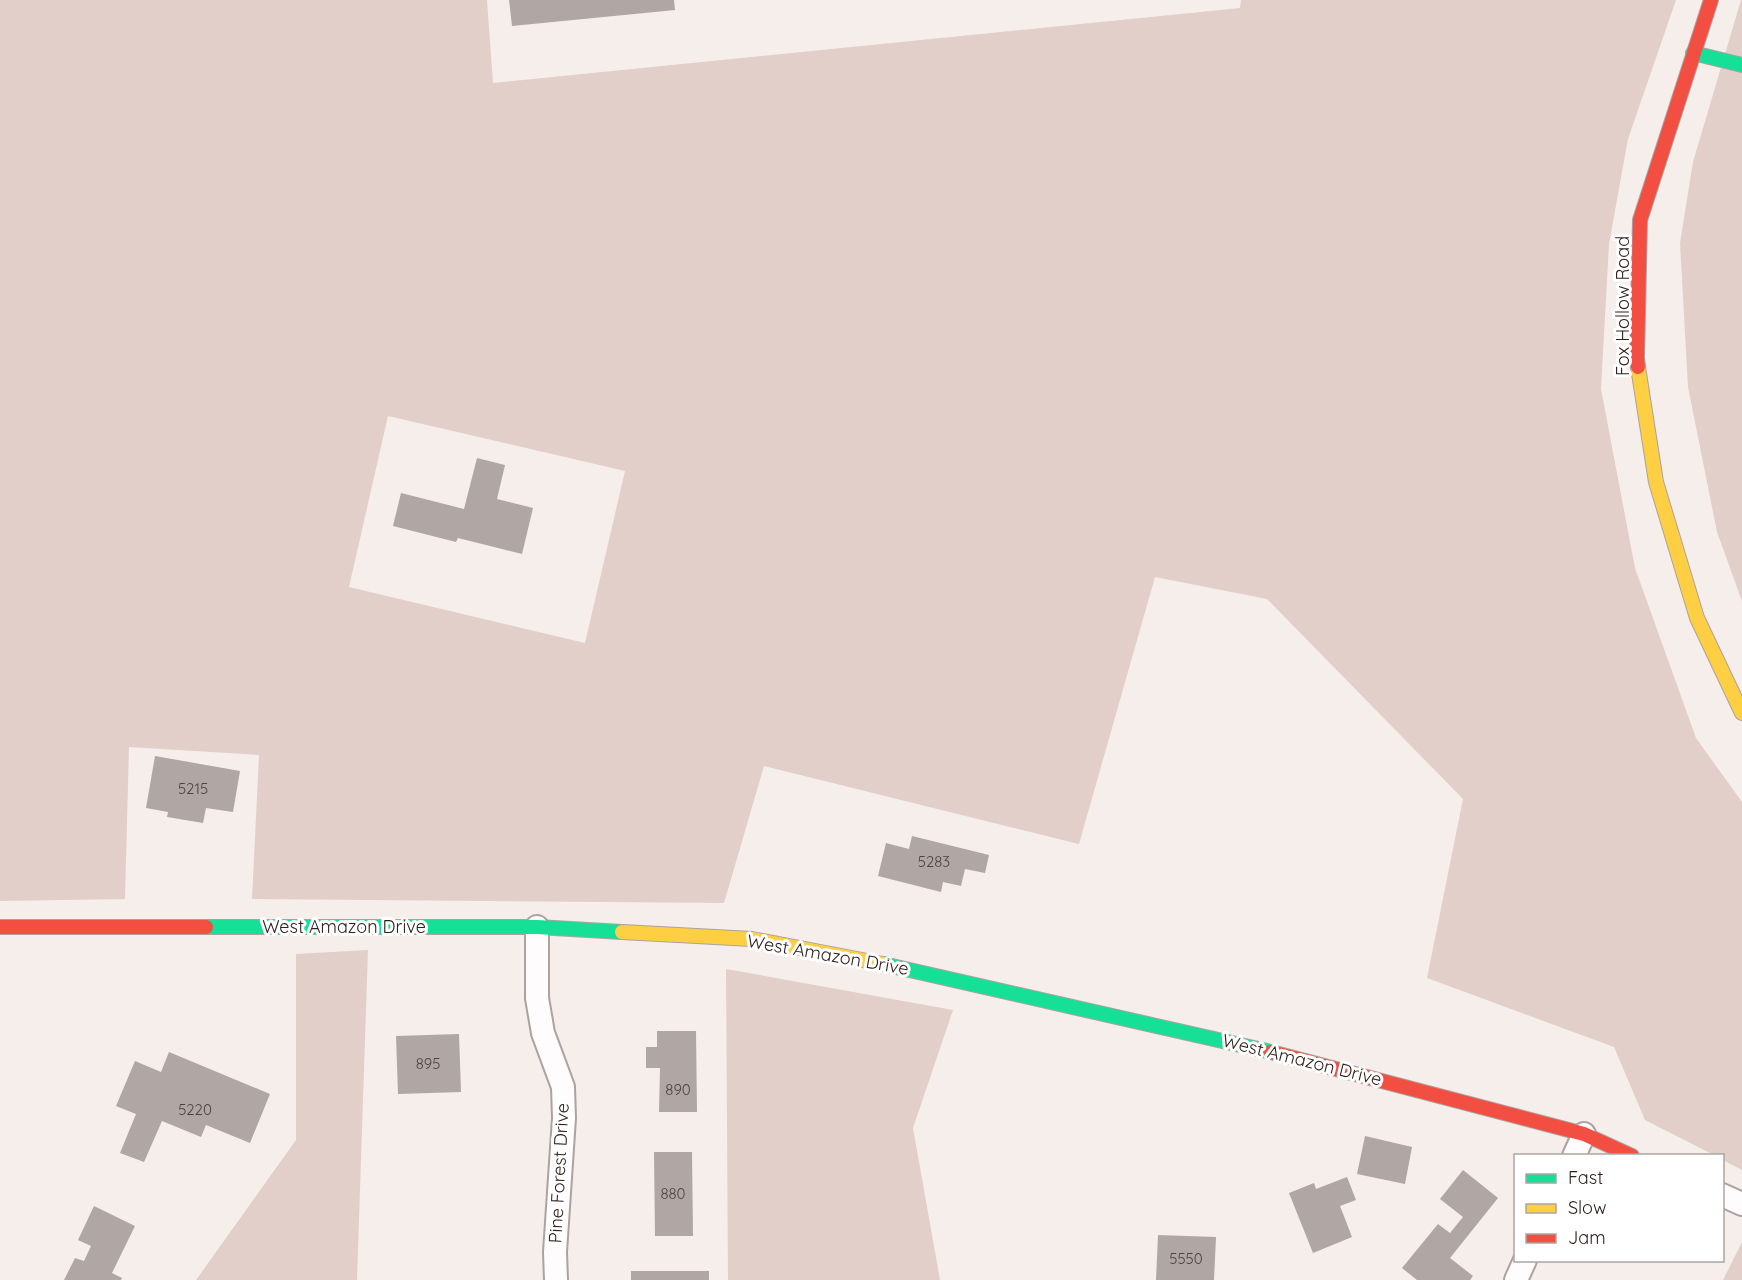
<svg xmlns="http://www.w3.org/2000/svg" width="1742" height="1280" font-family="Quicksand,sans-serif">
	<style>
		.green { fill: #e2cfc9; fill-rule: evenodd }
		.building { fill: #b0a6a3 }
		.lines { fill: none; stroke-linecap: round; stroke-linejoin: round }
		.street-casing { stroke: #aca29f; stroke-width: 26 }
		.fast-casing { stroke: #aca29f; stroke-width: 16 }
		.slow-casing { stroke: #aca29f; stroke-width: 16 }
		.jam-casing { stroke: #aca29f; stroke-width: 16 }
		.street { stroke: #fefcfc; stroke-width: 22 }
		.fast { stroke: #16e098; stroke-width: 14 }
		.slow { stroke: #ffcf43; stroke-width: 14 }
		.jam { stroke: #f24e42; stroke-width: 14 }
		.labels { text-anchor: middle; stroke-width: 6; stroke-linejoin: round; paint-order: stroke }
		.number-label { font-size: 15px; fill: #4e423e }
		.street-label { font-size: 18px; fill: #2e201c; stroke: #fff }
	</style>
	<rect width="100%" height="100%" fill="#f6eeeb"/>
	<g class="green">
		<path d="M 0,0 L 487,0 L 493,83 L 1240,8 L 1241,0 L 1676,0 L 1628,139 L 1609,244 L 1601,389 L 1635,568 L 1696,738 L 1742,802 L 1742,1170 L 1723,1160 L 1722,1156 L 1714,1155 L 1645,1120 L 1614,1047 L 1427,978 L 1463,799 L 1267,599 L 1155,577 L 1079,844 L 764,766 L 724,903 L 252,899 L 259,755 L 129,747 L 125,899 L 0,901 ZM 388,416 L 625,471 L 585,643 L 349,587 Z"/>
		<polygon points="1741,0 1742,0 1742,601 1717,532 1688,387 1680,243 1693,162"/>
		<polygon points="368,950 357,1280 196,1280 296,1140 296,954"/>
		<polygon points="726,969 953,1010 913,1128 940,1280 728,1280"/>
		<polygon points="1742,1242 1742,1280 1723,1280"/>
	</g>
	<g class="building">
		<polygon points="509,0 674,0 675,10 512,26"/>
		<polygon points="477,458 505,465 497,499 533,508 522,554 458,538 456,542 393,526 401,493 464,509"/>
		<polygon points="155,756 240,771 233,812 206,808 203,823 167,817 168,812 146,808"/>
		<polygon points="912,836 989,855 985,873 965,869 961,886 943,882 941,892 878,876 886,843 909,849"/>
		<polygon points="657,1031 696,1031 697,1112 659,1112 660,1068 646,1068 646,1047 657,1047"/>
		<polygon points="459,1034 461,1092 398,1094 396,1036"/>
		<polygon points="169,1052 270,1094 250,1143 206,1125 201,1137 162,1121 144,1162 120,1153 136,1114 116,1106 135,1061 161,1072"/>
		<polygon points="1365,1136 1412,1147 1405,1184 1357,1174"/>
		<polygon points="654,1152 692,1152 693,1236 655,1236"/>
		<polygon points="1463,1170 1498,1198 1450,1258 1473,1276 1470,1280 1417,1280 1402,1268 1438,1224 1450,1233 1463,1217 1440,1199"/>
		<polygon points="1347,1177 1356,1200 1340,1206 1352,1237 1313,1253 1289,1193 1314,1183 1316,1189"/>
		<polygon points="94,1206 135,1226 112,1273 122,1278 121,1280 64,1280 75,1258 84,1261 91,1246 78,1240"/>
		<polygon points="1158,1235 1216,1237 1214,1280 1156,1280"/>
		<rect x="631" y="1271" width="78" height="9"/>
	</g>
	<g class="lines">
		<g class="street-casing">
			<g id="street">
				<polyline points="537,927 537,998 543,1033 563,1087 564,1118 555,1252 556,1280"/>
				<polyline points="1574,1156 1584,1134"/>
				<polyline points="1722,1195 1742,1204"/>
				<polyline points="1516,1280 1525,1260"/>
			</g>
		</g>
		<g class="fast-casing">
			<g id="fast">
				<polyline points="1693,53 1742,65"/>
				<polyline points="206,927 537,927 622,932"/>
				<polyline points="883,964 1271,1052"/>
			</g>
		</g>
		<g class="slow-casing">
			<g id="slow">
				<polyline points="1638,367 1656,482 1697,618 1742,713"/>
				<polyline points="622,932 752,939 883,964"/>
			</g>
		</g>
		<g class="jam-casing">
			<g id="jam">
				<polyline points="1638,367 1637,358 1640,220 1711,0"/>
				<polyline points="0,927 206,927"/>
				<polyline points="1271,1052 1584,1134 1632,1156"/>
			</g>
		</g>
		<use href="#street" class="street"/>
		<use href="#fast" class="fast"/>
		<use href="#slow" class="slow"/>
		<use href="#jam" class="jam"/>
	</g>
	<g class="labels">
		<g class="number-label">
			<text x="193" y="794">5215</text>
			<text x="934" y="867">5283</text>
			<text x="428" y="1069">895</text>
			<text x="678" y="1095">890</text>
			<text x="195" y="1115">5220</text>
			<text x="673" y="1199">880</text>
			<text x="1186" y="1264">5550</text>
		</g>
		<g class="street-label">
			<text transform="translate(1623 306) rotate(-90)" y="6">Fox Hollow Road</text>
			<text x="344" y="933">West Amazon Drive</text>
			<text transform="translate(828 955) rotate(10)" y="6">West Amazon Drive</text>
			<text transform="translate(1302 1060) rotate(14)" y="6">West Amazon Drive</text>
			<text transform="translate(559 1173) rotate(-87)" y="6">Pine Forest Drive</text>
		</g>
	</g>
	<rect x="1514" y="1154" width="210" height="108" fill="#ffffff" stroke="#aba6a4" stroke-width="1.5"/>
	<rect x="1526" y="1174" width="30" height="9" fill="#16e098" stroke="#aba6a4" stroke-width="1.5"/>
	<text x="1568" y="1184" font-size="18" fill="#2e201c">Fast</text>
	<rect x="1526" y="1204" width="30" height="9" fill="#ffcf43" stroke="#aba6a4" stroke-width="1.5"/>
	<text x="1568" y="1214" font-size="18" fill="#2e201c">Slow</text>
	<rect x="1526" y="1234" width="30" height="9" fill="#f24e42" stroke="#aba6a4" stroke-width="1.5"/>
	<text x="1568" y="1244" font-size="18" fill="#2e201c">Jam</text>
</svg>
